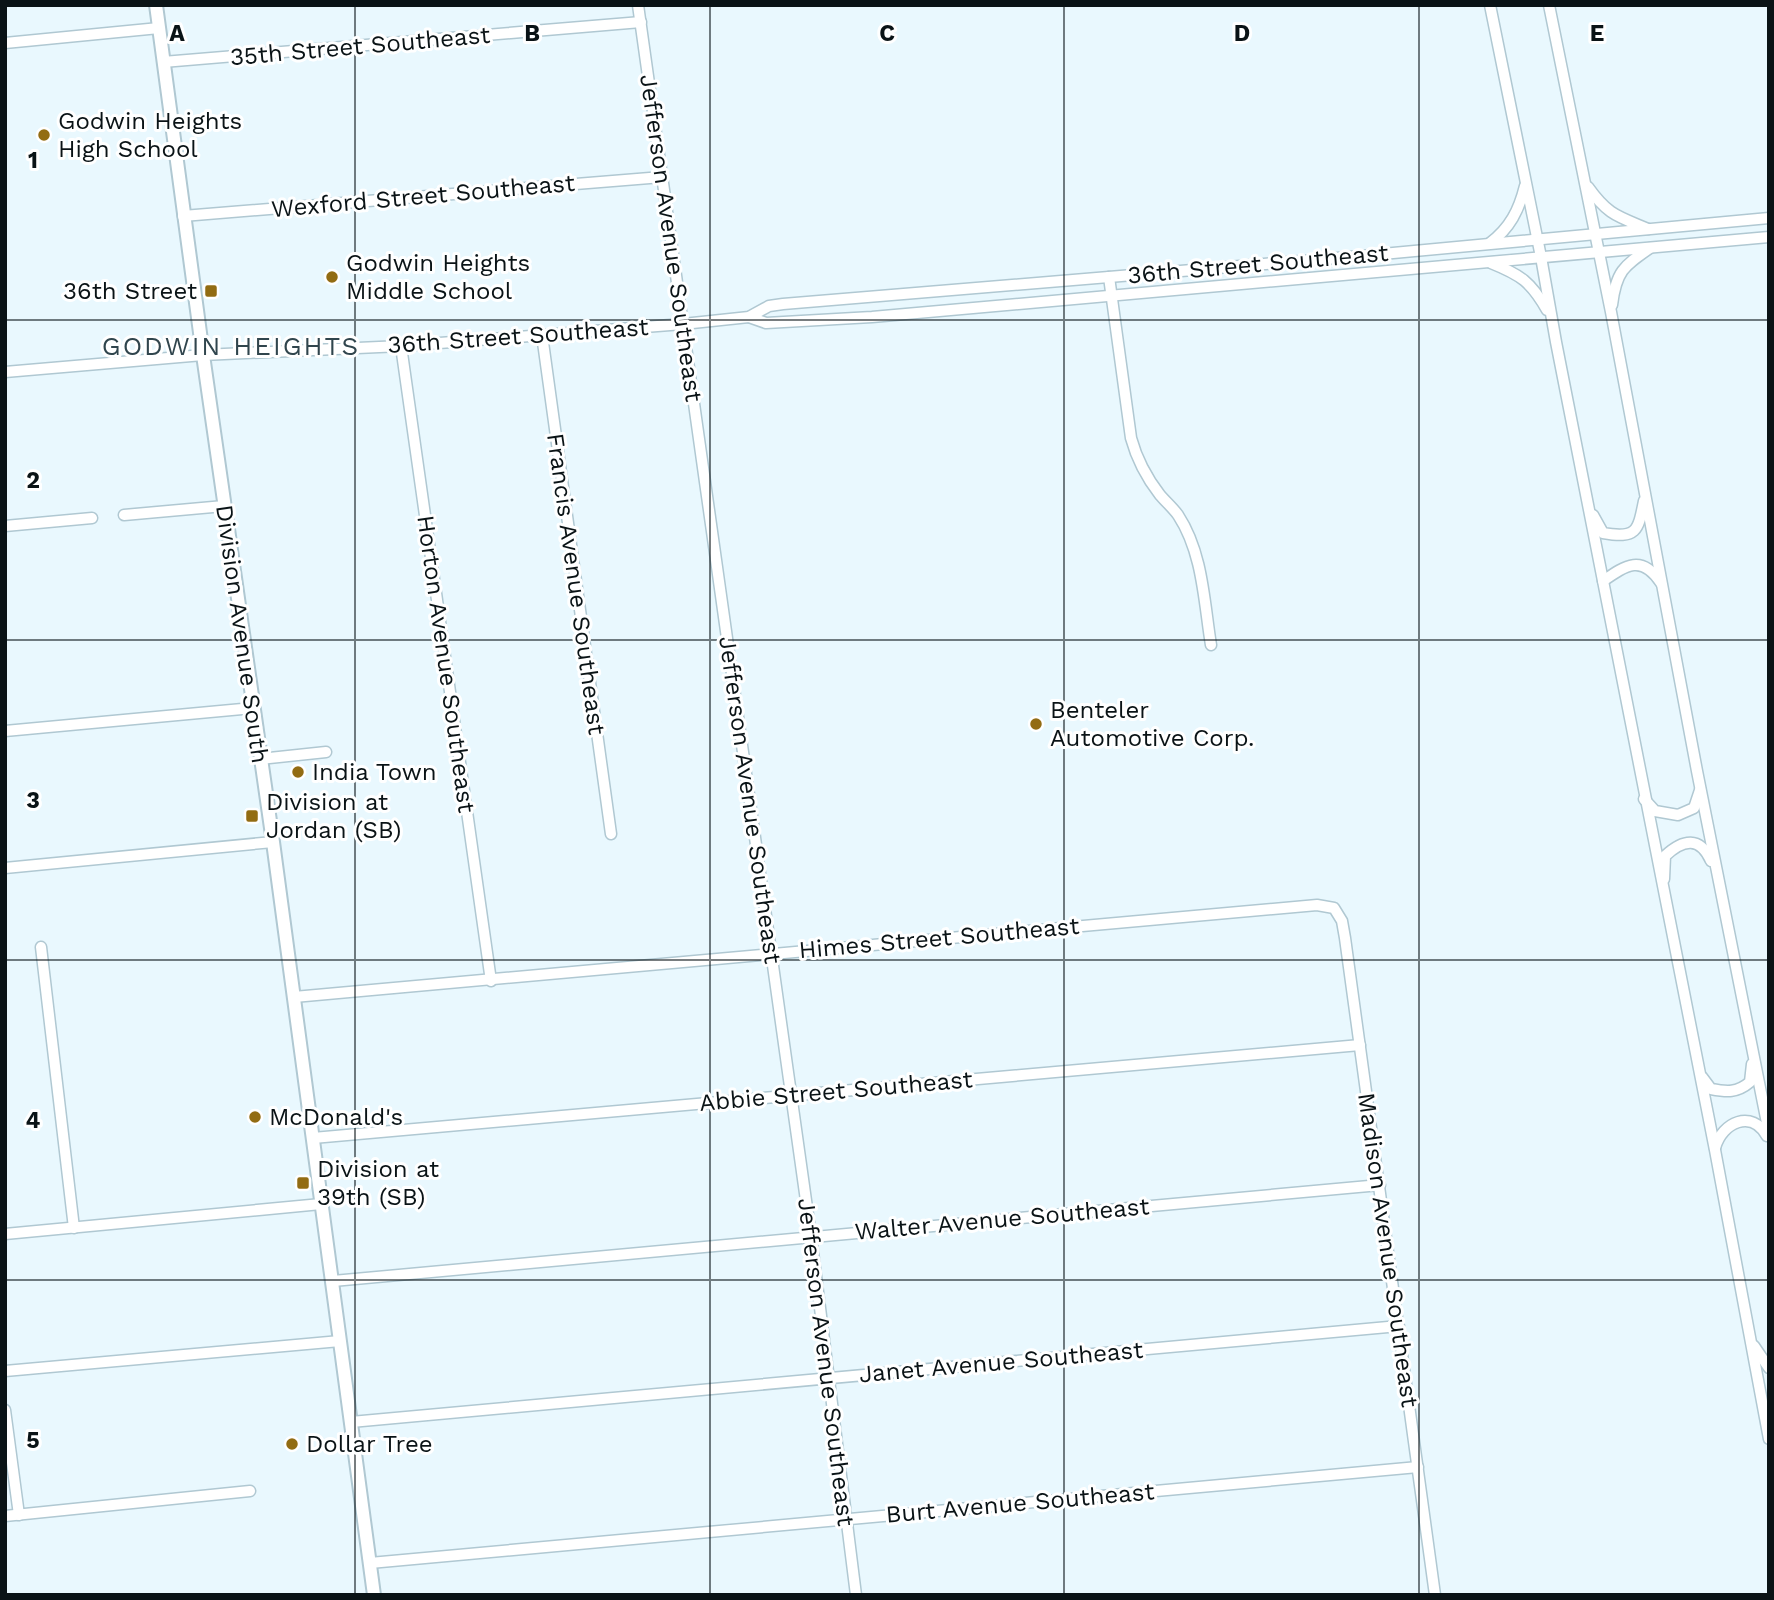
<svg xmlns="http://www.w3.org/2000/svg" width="1774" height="1600" font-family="'Work Sans',sans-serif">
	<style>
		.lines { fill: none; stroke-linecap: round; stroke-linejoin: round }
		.minor-casing { stroke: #b0c8d2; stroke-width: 13 }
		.major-casing { stroke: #b0c8d2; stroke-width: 16 }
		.minor { stroke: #fff; stroke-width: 10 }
		.major { stroke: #fff; stroke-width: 12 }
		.grid { fill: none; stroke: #0a1316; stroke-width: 2; stroke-opacity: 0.55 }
		.poi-dot { fill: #926c13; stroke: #fff; stroke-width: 2.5 }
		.labels { text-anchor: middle; stroke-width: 6; stroke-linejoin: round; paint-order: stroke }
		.street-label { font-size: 24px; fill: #0a1316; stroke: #fff }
		.poi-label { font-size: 24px; fill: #0a1316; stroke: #fff; text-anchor: start }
		.neighbourhood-label { font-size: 26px; letter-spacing: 2px; fill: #30454d; stroke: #fff }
		.grid-label { font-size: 23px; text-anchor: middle; font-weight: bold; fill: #0a1316; stroke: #fff; stroke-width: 6; stroke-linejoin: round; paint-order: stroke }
	</style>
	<rect width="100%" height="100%" fill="#e9f8fe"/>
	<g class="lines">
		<g class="minor-casing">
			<g id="minor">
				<polyline points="638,5 811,1236 856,1595"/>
				<polyline points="1490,5 1541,257 1556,342 1715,1150 1769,1439"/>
				<polyline points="1549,5 1611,312 1697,771 1769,1133"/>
				<polyline points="5,43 159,28"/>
				<polyline points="163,62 641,22"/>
				<path d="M 1588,187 C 1608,215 1617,216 1648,229"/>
				<polyline points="183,216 662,177"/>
				<path d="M 1490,243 C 1510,228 1519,210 1525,186"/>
				<path d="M 1491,263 C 1521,275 1531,282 1547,310"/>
				<path d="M 1109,277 L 1131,438 C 1137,460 1146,477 1160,495 C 1166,502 1173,508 1178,515 C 1203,553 1204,602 1211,645"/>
				<path d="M 1612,305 C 1616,271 1624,266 1650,248"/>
				<polyline points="749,317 766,323 872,317 1769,237"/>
				<polyline points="542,335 611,834"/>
				<polyline points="401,346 491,981"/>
				<polyline points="5,372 203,355 401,346 683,324 749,317 769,306 783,304 1361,256 1769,218"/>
				<polyline points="124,515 224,506"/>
				<path d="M 1593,515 L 1603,533 C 1637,539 1638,531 1644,501"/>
				<polyline points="5,526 92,518"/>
				<path d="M 1603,581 C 1626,565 1642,554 1661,583"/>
				<polyline points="5,731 253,708"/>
				<polyline points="260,759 326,752"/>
				<polyline points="1644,799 1655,811 1678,815 1694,808 1700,790"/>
				<polyline points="5,868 273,842"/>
				<path d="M 1664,879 L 1665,856 C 1683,839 1700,836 1711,861"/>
				<polyline points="41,947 74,1228"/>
				<polyline points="294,997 1317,905 1334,908 1342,921 1345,938 1435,1595"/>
				<path d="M 1702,1077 L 1711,1089 C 1727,1092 1737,1093 1750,1082 L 1752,1064"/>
				<polyline points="313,1138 1360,1045"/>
				<path d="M 1715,1148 C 1722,1122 1752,1109 1767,1136"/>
				<polyline points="5,1234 321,1204"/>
				<polyline points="333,1281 1380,1185"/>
				<polyline points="1754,1346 1769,1368"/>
				<polyline points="5,1371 340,1341"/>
				<polyline points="5,1410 19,1515"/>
				<polyline points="351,1422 1399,1326"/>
				<polyline points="5,1516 250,1491"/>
				<polyline points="370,1563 1418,1467"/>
			</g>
		</g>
		<g class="major-casing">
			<polyline id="major" points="156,5 203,355 273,842 374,1595"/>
		</g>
		<use href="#minor" class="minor"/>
		<use href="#major" class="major"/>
	</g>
	<path class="grid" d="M 355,5 L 355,1595M 710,5 L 710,1595M 1064,5 L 1064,1595M 1419,5 L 1419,1595M 5,320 L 1769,320M 5,640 L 1769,640M 5,960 L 1769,960M 5,1280 L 1769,1280"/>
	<g class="poi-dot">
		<circle cx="44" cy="135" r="7"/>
		<circle cx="332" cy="277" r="7"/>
		<rect x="204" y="284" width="14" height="14" rx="3.5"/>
		<circle cx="1036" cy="724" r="7"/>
		<circle cx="298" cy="772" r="7"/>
		<rect x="245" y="809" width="14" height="14" rx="3.5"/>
		<circle cx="255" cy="1117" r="7"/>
		<rect x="296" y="1176" width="14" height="14" rx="3.5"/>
		<circle cx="292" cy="1444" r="7"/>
	</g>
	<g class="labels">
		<g class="street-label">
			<text transform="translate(360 46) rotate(-5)" y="8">35th Street Southeast</text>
			<text transform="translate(423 196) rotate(-5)" y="8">Wexford Street Southeast</text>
			<text transform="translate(671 238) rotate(82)" y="8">Jefferson Avenue Southeast</text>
			<text transform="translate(1258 264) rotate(-5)" y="8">36th Street Southeast</text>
			<text transform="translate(518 336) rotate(-4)" y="8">36th Street Southeast</text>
			<text transform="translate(576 584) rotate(82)" y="8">Francis Avenue Southeast</text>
			<text transform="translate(242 634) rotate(82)" y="8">Division Avenue South</text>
			<text transform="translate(446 664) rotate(82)" y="8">Horton Avenue Southeast</text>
			<text transform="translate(750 800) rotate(82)" y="8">Jefferson Avenue Southeast</text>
			<text transform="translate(939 938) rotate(-5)" y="8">Himes Street Southeast</text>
			<text transform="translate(836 1091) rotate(-5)" y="8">Abbie Street Southeast</text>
			<text transform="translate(1002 1219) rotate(-5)" y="8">Walter Avenue Southeast</text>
			<text transform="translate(1388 1250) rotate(82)" y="8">Madison Avenue Southeast</text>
			<text transform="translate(826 1362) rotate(83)" y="8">Jefferson Avenue Southeast</text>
			<text transform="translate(1001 1362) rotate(-5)" y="8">Janet Avenue Southeast</text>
			<text transform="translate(1020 1503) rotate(-5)" y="8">Burt Avenue Southeast</text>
		</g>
		<g class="poi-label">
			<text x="58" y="129">Godwin Heights<tspan x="58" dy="28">High School</tspan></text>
			<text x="346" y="271">Godwin Heights<tspan x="346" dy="28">Middle School</tspan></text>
			<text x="197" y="299" text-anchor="end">36th Street</text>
			<text x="1050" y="718">Benteler<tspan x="1050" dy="28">Automotive Corp.</tspan></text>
			<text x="312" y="780">India Town</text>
			<text x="266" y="810">Division at<tspan x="266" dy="28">Jordan (SB)</tspan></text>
			<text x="269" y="1125">McDonald's</text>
			<text x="317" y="1177">Division at<tspan x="317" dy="28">39th (SB)</tspan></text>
			<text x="306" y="1452">Dollar Tree</text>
		</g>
		<g class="neighbourhood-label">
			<text x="231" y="355">GODWIN HEIGHTS</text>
		</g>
	</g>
	<g class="grid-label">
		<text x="177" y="41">A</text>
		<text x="532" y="41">B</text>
		<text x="887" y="41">C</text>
		<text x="1242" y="41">D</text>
		<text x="1597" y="41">E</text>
		<text x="33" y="168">1</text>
		<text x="33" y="488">2</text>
		<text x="33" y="808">3</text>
		<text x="33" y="1128">4</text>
		<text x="33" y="1448">5</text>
	</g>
	<rect width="1774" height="1600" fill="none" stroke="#0a1316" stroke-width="14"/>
</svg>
